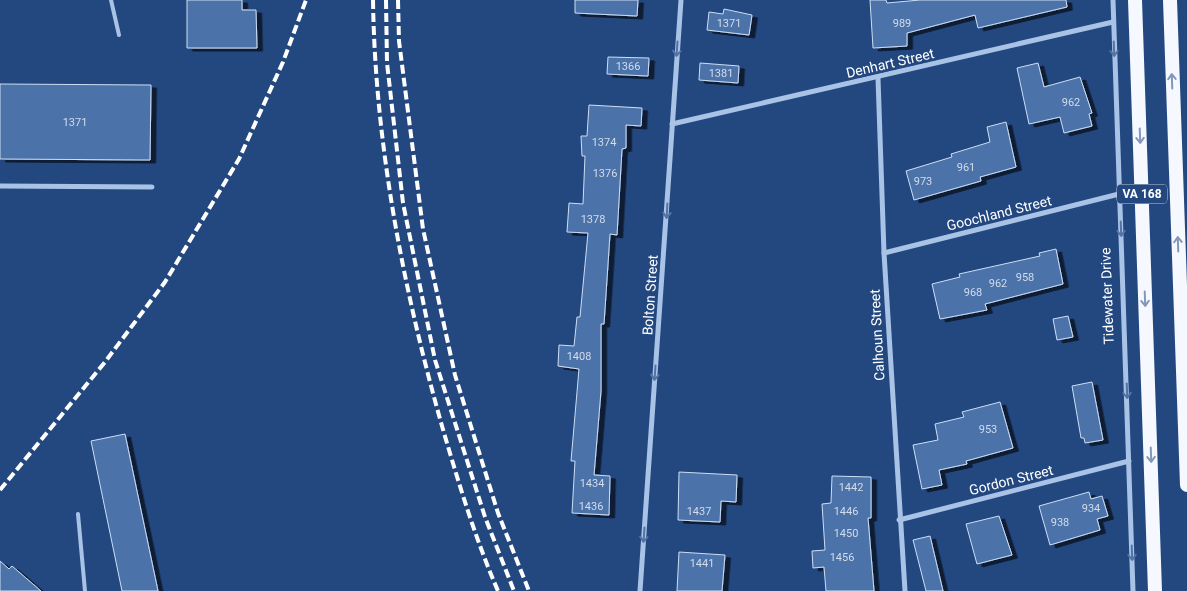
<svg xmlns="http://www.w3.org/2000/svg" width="1187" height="591" font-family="Roboto,sans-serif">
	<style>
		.building { fill: #4b72a9; stroke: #cddef5; filter: url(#shadow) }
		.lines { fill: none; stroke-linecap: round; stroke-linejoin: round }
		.service { stroke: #a9c3e7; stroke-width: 4 }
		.minor { stroke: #a9c3e7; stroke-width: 5 }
		.trunk { stroke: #f5f8fe; stroke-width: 14 }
		.rail { stroke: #fff; stroke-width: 4; stroke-dasharray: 9 4; stroke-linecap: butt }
		.oneway { stroke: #5273a4 }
		.oneway2 { stroke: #8297b9 }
		.labels { text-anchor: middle; stroke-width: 5; stroke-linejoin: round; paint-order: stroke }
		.number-label { font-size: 11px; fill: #d2dcea }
		.shield { fill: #234880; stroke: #bdc8d9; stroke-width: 1 }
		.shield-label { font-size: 12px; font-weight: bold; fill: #fff }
		.street-label { font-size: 14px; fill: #fff; stroke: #234880 }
	</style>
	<defs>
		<filter id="shadow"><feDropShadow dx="5.5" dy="3" stdDeviation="0" flood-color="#0009"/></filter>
	</defs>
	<rect width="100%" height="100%" fill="#234880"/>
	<g class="building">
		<polygon points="187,0 242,0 242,10 256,10 257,48 187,48"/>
		<polygon points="575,0 638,0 637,16 575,13"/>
		<polygon points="870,0 886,0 887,3 920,0 1066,0 1067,7 978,28 975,15 907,33 907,46 873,48"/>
		<polygon points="724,9 752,15 749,35 707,30 709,12 723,14"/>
		<polygon points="608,57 649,58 648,76 607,74"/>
		<polygon points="700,63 739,66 738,83 699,80"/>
		<polygon points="1038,63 1044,87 1080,77 1092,113 1089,114 1092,126 1064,133 1060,117 1029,124 1017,68"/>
		<polygon points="0,84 151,85 150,160 0,159"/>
		<polygon points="589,105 642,108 641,126 626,125 626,148 622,149 617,235 610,234 604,324 601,324 601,391 594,475 610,476 609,515 572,513 575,461 571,461 579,369 558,366 559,345 574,346 577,317 580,317 588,233 567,232 569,203 583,204 585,156 582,156 581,136 587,136"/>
		<polygon points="1006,122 1016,167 980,177 981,181 914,200 906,171 952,157 951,154 990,142 987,127"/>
		<polygon points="1056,249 1063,284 985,304 987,310 940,319 932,284 960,277 959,274 1040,256 1039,253"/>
		<polygon points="1068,316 1073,337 1057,340 1053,319"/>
		<polygon points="1092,382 1103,440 1085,443 1084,438 1081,438 1072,386"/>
		<polygon points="1000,402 1013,448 966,461 967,464 939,470 942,485 922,489 913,445 938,440 935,424 964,417 962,412"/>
		<polygon points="125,434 158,591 122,591 91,441"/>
		<polygon points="679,472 737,475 736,502 721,501 720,522 678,520"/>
		<polygon points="832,476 871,477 871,518 868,518 874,591 826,591 824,567 813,568 812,551 825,550 822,504 831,503"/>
		<polygon points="1089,492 1091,499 1102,496 1108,516 1097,519 1100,530 1050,545 1039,506"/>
		<polygon points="999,516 1012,555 977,564 966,524"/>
		<polygon points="930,536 943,591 926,591 913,540"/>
		<polygon points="679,552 725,555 722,591 677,591"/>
		<polygon points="0,561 9,569 12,566 41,591 0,591"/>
	</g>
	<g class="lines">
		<g class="service">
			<polyline points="111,0 119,35"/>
			<polyline points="78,514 85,591"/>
		</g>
		<g class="minor">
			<polyline points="1113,0 1133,591"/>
			<polyline points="878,78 884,253 905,591"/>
			<polyline points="672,124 1113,22"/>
			<polyline points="0,186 152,187"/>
			<polyline points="884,253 1119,194"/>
			<polyline points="899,520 1129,461"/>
			<polyline points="640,591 681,0"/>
		</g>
		<g class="trunk">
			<polyline points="1135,0 1155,591"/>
			<polyline points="1170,0 1187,485"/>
		</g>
		<g class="rail">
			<path d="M 373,0 C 375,143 403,288 442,426 C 458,481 475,538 498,591"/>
			<polyline points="386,0 387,63 403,203 435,360 485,517 514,591"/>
			<polyline points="398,0 399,41 423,229 455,375 498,513 529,591"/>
			<polyline points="0,490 105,362 165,282 239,159 283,62 306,0"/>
		</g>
	</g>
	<defs><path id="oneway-shaft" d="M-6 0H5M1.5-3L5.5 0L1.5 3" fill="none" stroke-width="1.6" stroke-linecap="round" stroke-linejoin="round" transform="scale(1.25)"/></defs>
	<g class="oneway">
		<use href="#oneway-shaft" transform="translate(677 49) rotate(94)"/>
		<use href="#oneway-shaft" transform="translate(1114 49) rotate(88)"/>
		<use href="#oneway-shaft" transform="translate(667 211) rotate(93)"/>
		<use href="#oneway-shaft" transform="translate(1121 229) rotate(88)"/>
		<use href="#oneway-shaft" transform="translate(655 373) rotate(94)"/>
		<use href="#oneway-shaft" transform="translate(1127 391) rotate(88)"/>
		<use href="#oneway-shaft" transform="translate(644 535) rotate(94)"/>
		<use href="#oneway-shaft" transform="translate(1132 553) rotate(88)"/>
	</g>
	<g class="oneway2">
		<use href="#oneway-shaft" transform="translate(1172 81) rotate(-92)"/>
		<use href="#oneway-shaft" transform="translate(1140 136) rotate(88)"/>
		<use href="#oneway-shaft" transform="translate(1178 244) rotate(-92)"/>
		<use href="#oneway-shaft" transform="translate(1145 299) rotate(88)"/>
		<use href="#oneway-shaft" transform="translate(1151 455) rotate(88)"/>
	</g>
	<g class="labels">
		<g class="number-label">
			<text x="729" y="27">1371</text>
			<text x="902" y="27">989</text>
			<text x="628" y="70">1366</text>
			<text x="721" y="77">1381</text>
			<text x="1071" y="106">962</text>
			<text x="75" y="126">1371</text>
			<text x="604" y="146">1374</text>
			<text x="966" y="171">961</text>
			<text x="605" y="177">1376</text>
			<text x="923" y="185">973</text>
			<text x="593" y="223">1378</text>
			<text x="1025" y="281">958</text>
			<text x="998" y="287">962</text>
			<text x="973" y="296">968</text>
			<text x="579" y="360">1408</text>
			<text x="988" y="433">953</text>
			<text x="592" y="487">1434</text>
			<text x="851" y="491">1442</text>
			<text x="591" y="510">1436</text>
			<text x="1091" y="512">934</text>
			<text x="699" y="515">1437</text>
			<text x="846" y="515">1446</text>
			<text x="1060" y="526">938</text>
			<text x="846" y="537">1450</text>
			<text x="842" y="561">1456</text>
			<text x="702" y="567">1441</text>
		</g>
		<rect class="shield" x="1117" y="184.5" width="50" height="19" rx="4"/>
		<g class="shield-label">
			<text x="1142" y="198">VA 168</text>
		</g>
		<g class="street-label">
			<text transform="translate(890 63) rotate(-13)" y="5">Denhart Street</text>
			<text transform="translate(999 213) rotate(-14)" y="5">Goochland Street</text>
			<text transform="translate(650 295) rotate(-86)" y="5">Bolton Street</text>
			<text transform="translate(1107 296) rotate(-92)" y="5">Tidewater Drive</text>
			<text transform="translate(877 335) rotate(-93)" y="5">Calhoun Street</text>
			<text transform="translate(1011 480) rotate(-14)" y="5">Gordon Street</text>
		</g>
	</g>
</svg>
